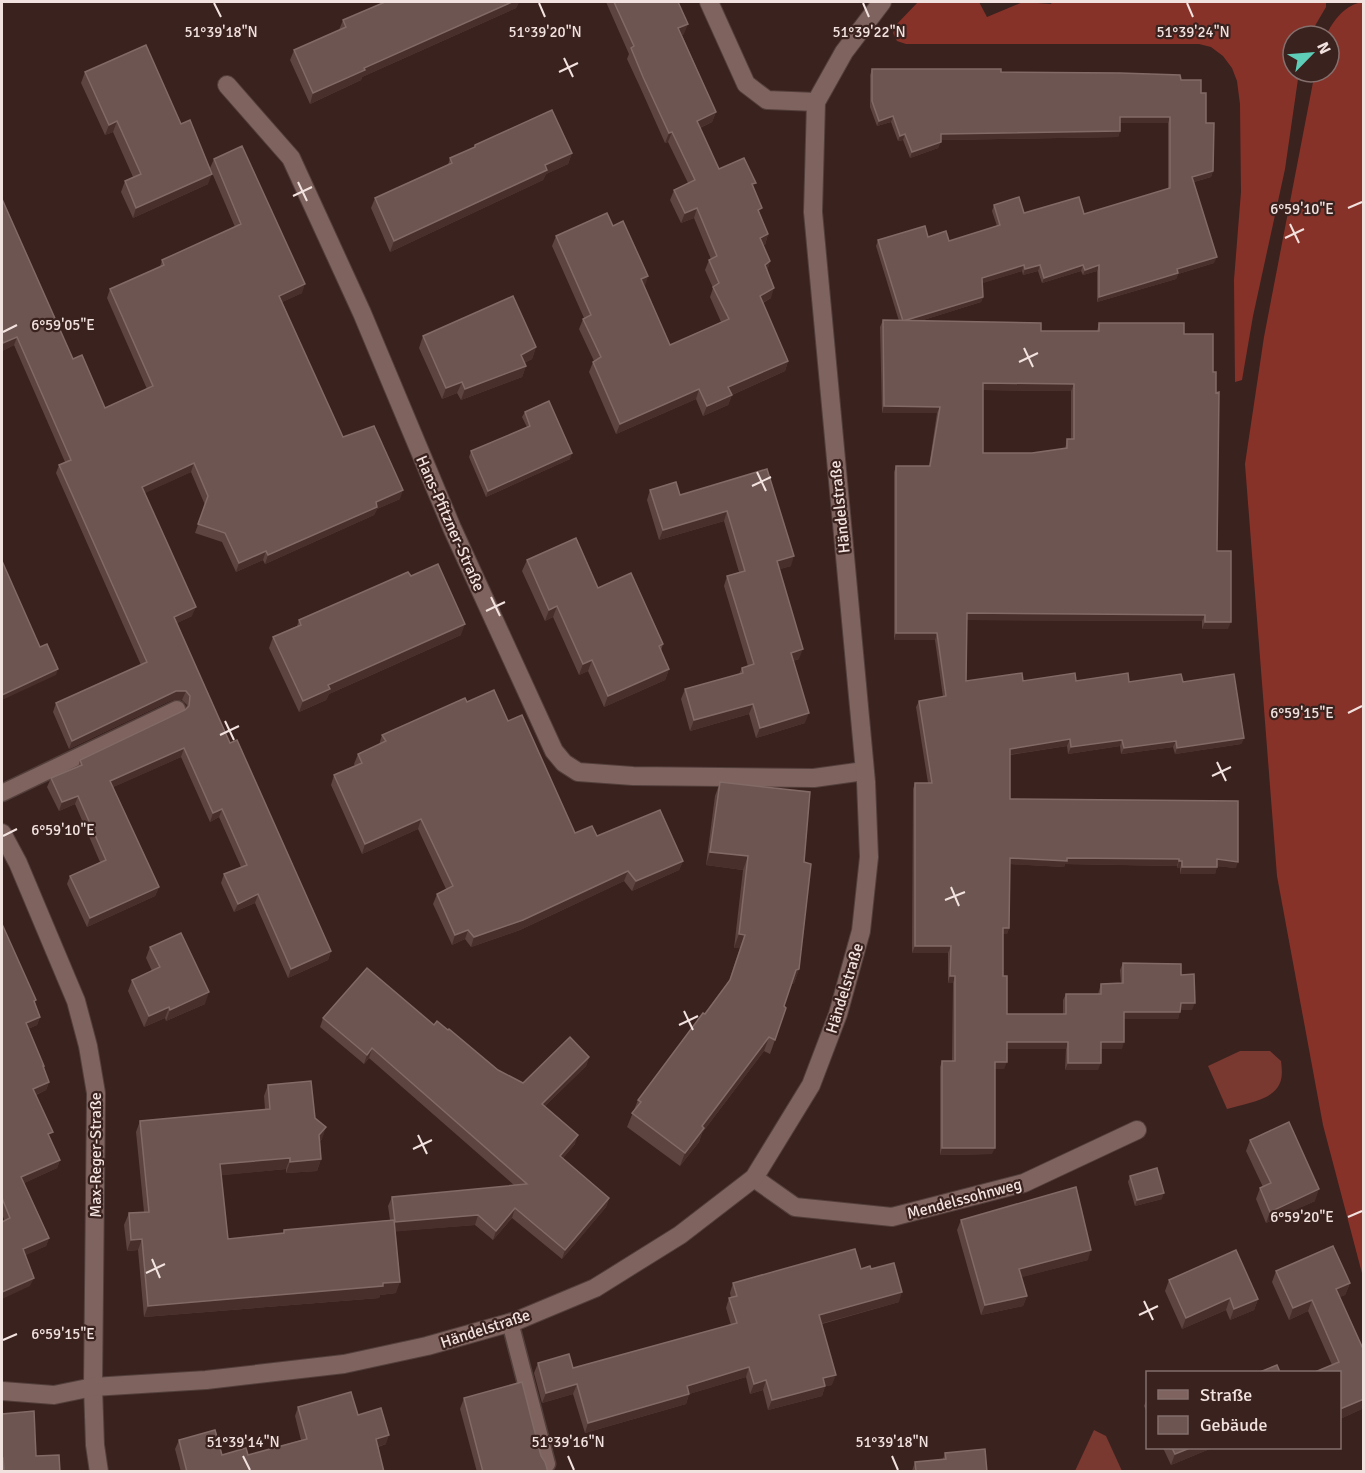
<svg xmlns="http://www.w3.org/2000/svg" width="1365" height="1473" font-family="Signika,sans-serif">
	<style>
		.green { fill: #793830 }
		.forest { fill: #873229 }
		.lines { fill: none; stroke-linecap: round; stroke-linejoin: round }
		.lane-casing { stroke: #533f3c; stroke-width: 19 }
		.street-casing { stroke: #533f3c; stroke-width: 20 }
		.lane { stroke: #7f635e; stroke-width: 16 }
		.street { stroke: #7f635e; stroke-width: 18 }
		.wall { fill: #5d4440; fill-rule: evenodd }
		.shaded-wall { fill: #482f2c }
		.building { fill: #6d5551; stroke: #826b67; stroke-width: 1.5; fill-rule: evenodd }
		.ticks { fill: none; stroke: #f2e2df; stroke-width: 2 }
		.labels { text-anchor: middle; stroke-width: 4.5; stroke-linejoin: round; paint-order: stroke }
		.street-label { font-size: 16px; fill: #f2e2df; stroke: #3a221f }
		.ticks-label { font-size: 15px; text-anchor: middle; fill: #f2e2df; stroke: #3a221f; stroke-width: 4.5; stroke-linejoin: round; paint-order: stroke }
	</style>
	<rect width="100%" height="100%" fill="#3a221f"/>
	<g class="green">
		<path d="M 1240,1051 L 1270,1051 L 1281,1061 C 1282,1069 1283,1078 1279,1085 C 1271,1101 1242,1104 1227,1109 L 1208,1066 Z"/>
		<polygon points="1094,1430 1106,1436 1122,1471 1075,1471"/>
	</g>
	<g class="forest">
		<polygon points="918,2 979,2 987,17 1023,2 1051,4 1052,2 1326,2 1326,7 1309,36 1293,36 1293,72 1299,72 1285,169 1253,316 1242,380 1235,382 1234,280 1241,192 1240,104 1237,81 1232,68 1223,56 1211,47 1199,44 906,44 897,41 893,33 896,25"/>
		<path d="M 1363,2 L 1364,2 L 1363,1277 L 1323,1125 L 1277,876 L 1245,464 L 1264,337 L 1315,72 L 1329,72 L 1329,36 L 1326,36 C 1333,20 1346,4 1363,2 Z"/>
	</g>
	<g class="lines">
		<g class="lane-casing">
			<g id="lane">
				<polyline points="2,793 177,709"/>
				<polyline points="510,1322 547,1464"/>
			</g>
		</g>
		<g class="street-casing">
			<g id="street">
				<polyline points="709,2 746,84 767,100 816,102"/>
				<polyline points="227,85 291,158 362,313 452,528 554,751 564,763 578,772 633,776 814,778 864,771"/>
				<polyline points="2,833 18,863 76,1001 88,1046 96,1093 93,1387 95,1445 99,1472"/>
				<polyline points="754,1178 795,1207 892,1217 1024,1183 1137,1130"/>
				<polyline points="2,1391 54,1395 93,1387 206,1380 344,1364 427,1346 516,1321 595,1288 680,1235 754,1178 811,1085 838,1014 861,931 869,857 866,782 813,212 816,102 844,52 882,2"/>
			</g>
		</g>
		<use href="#lane" class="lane"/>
		<use href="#street" class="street"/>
	</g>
	<g class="wall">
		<polygon points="385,2 519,2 516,8 362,77 361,80 310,104 290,60 294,50 339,30 343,20"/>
		<polygon points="606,2 678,2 684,34 682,35 716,112 712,122 700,128 719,169 754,189 760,214 768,234 765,245 763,245 770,261 767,270 771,298 763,303 788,361 785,371 732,395 728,405 703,416 696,399 616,434 589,372 593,362 594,361 579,329 583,319 584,318 552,246 556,236 613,226 644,286 670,345 721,322 710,297 713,288 705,270 709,260 711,259 694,218 681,223 670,200 674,190 688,183 668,142 665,143 640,87 627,59 629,54"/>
		<path d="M 872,69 L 1001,72 L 1181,80 L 1201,93 L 1213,171 L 1211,177 L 1194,182 L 1214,263 L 1178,274 L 1176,279 L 1097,302 L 1097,271 L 1083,275 L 1081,271 L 1042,283 L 1038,271 L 1023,275 L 1022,271 L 982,283 L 983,297 L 981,302 L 920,321 L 1041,331 L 1097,331 L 1099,323 L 1184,334 L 1213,372 L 1217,551 L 1228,629 L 1202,629 L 1202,621 L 967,620 L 966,681 L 1183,682 L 1244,738 L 1241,744 L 1175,754 L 1173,747 L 1121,754 L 1120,746 L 1068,754 L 1067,746 L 1010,755 L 1010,799 L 1236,868 L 1217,866 L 1215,874 L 1180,874 L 1180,868 L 1177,868 L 1177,866 L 1065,864 L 1064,867 L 1010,864 L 1009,928 L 1007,934 L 1003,934 L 1003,976 L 1007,1014 L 1063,1014 L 1063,1000 L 1066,994 L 1098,994 L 1101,984 L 1121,983 L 1120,970 L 1123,963 L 1181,975 L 1192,1010 L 1180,1010 L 1178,1019 L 1124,1019 L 1122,1049 L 1101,1049 L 1098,1070 L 1065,1070 L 1066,1049 L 1007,1049 L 1004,1069 L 995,1069 L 992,1154 L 940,1155 L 940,1067 L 942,1061 L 952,1061 L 953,983 L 948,983 L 948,953 L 912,953 L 913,789 L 915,783 L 928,783 L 916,707 L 919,701 L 943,697 L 935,640 L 894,640 L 894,472 L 896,466 L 929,466 L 937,413 L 882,413 L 880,327 L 883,320 L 899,321 L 876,246 L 878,240 L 928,237 L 949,241 L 997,226 L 992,211 L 994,205 L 1024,213 L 1084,214 L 1168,189 L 1168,123 L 1120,123 L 1120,131 L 1118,137 L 941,140 L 938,148 L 910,158 L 903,140 L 898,141 L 891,122 L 877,126 L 870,107 L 870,75 ZM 983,390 L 1071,391 L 1071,439 L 1067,439 L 1065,449 L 1032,453 L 983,453 Z"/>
		<polygon points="85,72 208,184 133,218 121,192 125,181 133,177 113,132 105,135 81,83"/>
		<polygon points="475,145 572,153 568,164 546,174 543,180 390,252 371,208 375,198 448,165 450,158 474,148"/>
		<polygon points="214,159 302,293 282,302 343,437 400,499 377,509 374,515 265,564 263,560 236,572 222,542 195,533 205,505 191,472 144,493 192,616 177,623 230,743 331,951 328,960 288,978 255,903 234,912 221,883 224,874 241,867 219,817 210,822 181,757 113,787 159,887 155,896 87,927 67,884 70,876 100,862 75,804 59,811 47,787 51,778 78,767 80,760 185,710 186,708 187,705 182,700 172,700 69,749 53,712 56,703 141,665 56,473 59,465 65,462 14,345 2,351 2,199 73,359 105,408 147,389 107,298 110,289 160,267 162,260 235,227 210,168"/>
		<polygon points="423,336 536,347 532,359 524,363 526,366 522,377 461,400 457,393 442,399 419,348"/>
		<polygon points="525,412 570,459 486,497 469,457 471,451 527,427 522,417"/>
		<polygon points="767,469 791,566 780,569 799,659 793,661 805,723 756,738 749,714 690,731 681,699 685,689 739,674 742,668 748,666 724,586 727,576 739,572 724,521 659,540 647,500 650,490 680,495"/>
		<polygon points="527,560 598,588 663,644 661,651 669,669 665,680 604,707 588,671 579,675 553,617 545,621 522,571"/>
		<polygon points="411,576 461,635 329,694 326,700 299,712 269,648 273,637 297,626 299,620"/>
		<polygon points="467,702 508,721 575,833 597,836 683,861 679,870 632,891 624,881 520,930 471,947 465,939 452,945 433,904 437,894 446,889 418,829 362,854 331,785 334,775 355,766 354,764 358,754 379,745 382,735"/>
		<polygon points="720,782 804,862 799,969 794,983 792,984 784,1006 775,1040 770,1054 764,1051 702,1133 699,1142 680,1166 627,1127 638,1100 729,981 740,948 734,948 743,870 706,865 715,796"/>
		<polygon points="2,924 40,1017 37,1025 28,1029 49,1082 46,1090 36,1095 50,1139 60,1160 57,1168 24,1183 49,1238 46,1246 25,1255 30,1286 2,1214"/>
		<polygon points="150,947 205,1004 166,1021 165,1018 144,1027 128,991 132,980 152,971 146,958"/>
		<polygon points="323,1018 434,1025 498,1070 523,1083 589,1057 586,1066 545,1106 575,1144 563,1158 609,1198 606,1207 562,1259 512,1218 493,1240 475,1225 396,1231 396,1293 380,1295 379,1298 144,1317 138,1250 127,1251 124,1225 129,1213 144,1212 136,1132 140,1121 265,1109 264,1096 268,1085 315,1118 322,1139 320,1141 321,1159 317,1171 286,1173 286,1169 221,1175 228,1239 283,1233 284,1230 390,1220 388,1206 392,1197 515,1186 369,1058 364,1064 320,1027"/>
		<polygon points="1250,1140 1315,1201 1266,1223 1256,1199 1260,1188 1263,1187 1246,1151"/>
		<polygon points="1130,1176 1162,1199 1135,1206 1128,1182"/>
		<polygon points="961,1220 1088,1260 1021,1277 1027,1296 1023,1306 981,1315 957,1230"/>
		<polygon points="861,1269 871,1269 899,1302 822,1324 832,1385 825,1386 822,1396 768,1410 763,1390 750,1394 746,1377 689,1394 686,1404 585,1433 573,1394 542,1403 534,1373 538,1363 573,1368 731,1325 726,1308 729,1298 731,1298 730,1293 733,1283"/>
		<polygon points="1276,1271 1350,1283 1345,1295 1339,1297 1364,1408 1340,1419 1340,1372 1332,1365 1308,1311 1289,1320 1272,1282"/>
		<polygon points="1169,1280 1258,1299 1254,1310 1230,1320 1226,1310 1182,1329 1165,1291"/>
		<polygon points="1148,1396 1148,1414 1144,1406"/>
		<polygon points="464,1398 541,1456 548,1472 477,1472 460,1409"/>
		<polygon points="298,1407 358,1415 386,1444 378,1447 384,1472 181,1472 175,1449 179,1440 222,1455 248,1455 301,1440 295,1416"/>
		<polygon points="2,1414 36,1456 60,1472 2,1472"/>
		<polygon points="1163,1448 1212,1448 1171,1465"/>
		<polygon points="945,1453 987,1472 912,1471 915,1462 943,1459"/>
	</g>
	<g class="shaded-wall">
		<polygon points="512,2 519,2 516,8 362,77 361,80 310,104 313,93 364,68"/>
		<polygon points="688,24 684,34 675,38 678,28"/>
		<polygon points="716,112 712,122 693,131 697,121"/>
		<polygon points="893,116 891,122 877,126 879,121"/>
		<polygon points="1120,117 1170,117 1168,123 1118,123"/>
		<polygon points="117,121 113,132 105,135 109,125"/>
		<polygon points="1120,131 1118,137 939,140 941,134"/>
		<polygon points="672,132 668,142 665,143 669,133"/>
		<polygon points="905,134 903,140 898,141 900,136"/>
		<polygon points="941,142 938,148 910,158 912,152"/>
		<polygon points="572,153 568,164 546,174 543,180 390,252 394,241 545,165"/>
		<polygon points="1213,171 1211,177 1190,183 1192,177"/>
		<polygon points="212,174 208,184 133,218 136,208"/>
		<polygon points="697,208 694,218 681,223 685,213"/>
		<polygon points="768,234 765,245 756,248 760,238"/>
		<polygon points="1217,257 1214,263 1178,274 1176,279 1097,302 1099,297 1177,269"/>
		<polygon points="770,261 767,272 765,265"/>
		<polygon points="1024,265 1022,271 980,284 982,278"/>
		<polygon points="1040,265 1038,271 1023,275 1025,269"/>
		<polygon points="1083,265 1081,271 1042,283 1044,278"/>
		<polygon points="1099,265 1097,271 1083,275 1085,270"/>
		<polygon points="648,276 645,286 641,279"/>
		<polygon points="305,284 302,293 276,305 279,296"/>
		<polygon points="774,288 771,298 756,306 760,296"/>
		<polygon points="983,297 981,302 901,327 903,321"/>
		<polygon points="17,337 14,345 2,351 3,343"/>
		<polygon points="536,347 532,359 517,366 521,355"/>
		<polygon points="788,361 785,371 725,398 728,387"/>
		<polygon points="526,366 522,377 461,400 465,389"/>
		<polygon points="462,382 457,393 442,399 446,388"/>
		<polygon points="983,383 1074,384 1071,391 981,390"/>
		<polygon points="699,389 696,399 616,434 620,424"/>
		<polygon points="732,395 728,405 703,416 707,406"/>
		<polygon points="884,406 940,407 937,413 882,413"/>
		<polygon points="572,453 570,459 486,497 488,491"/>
		<polygon points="194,463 191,472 139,496 142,487"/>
		<polygon points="403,490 400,499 377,509 374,515 265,564 268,555 376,502"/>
		<polygon points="727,511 724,521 659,540 663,530"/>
		<polygon points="266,551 263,560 236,572 239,563"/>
		<polygon points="794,556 791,566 773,571 777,561"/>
		<polygon points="557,606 553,617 545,621 549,610"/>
		<polygon points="196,607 192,616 171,626 174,617"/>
		<polygon points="967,613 1205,615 1202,621 964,620"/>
		<polygon points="1205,622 1231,622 1228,629 1202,629"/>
		<polygon points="465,624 461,635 329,694 326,700 299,712 303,701 328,685"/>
		<polygon points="896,633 937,633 935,640 894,640"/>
		<polygon points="803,649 799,659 787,663 791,653"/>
		<polygon points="592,660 588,671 579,675 583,664"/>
		<polygon points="58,669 56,675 2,700 2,695"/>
		<polygon points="669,669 665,680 604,707 608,696"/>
		<polygon points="176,691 186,691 182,700 172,700 69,749 72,741"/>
		<polygon points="753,704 749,714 690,731 694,720"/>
		<polygon points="809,713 805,723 756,738 760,728"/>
		<polygon points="1244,738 1241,744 1175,754 1177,748"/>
		<polygon points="1070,739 1067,746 1007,755 1010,749"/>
		<polygon points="1122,740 1120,746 1068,754 1071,747"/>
		<polygon points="1176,741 1173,747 1121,754 1124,748"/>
		<polygon points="184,748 181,757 107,790 110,781"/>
		<polygon points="78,796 75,804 59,811 62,802"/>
		<polygon points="222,809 219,817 210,822 213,813"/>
		<polygon points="421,819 418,829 362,854 365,844"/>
		<polygon points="710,852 748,856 743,870 706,865"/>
		<polygon points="1010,858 1067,858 1179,859 1177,866 1065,864 1064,867 1008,864"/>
		<polygon points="1217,859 1238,862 1236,868 1214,866"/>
		<polygon points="683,861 679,870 632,891 636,881"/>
		<polygon points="1179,861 1182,861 1180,868 1177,868"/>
		<polygon points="1182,867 1217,867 1215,874 1180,874"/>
		<polygon points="628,871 624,881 520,930 471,947 474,937"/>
		<polygon points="159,887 155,896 87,927 90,918"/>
		<polygon points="258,894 255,903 234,912 238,904"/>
		<polygon points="1003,928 1009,928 1007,934 1000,934"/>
		<polygon points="468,930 465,939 452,945 455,935"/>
		<polygon points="739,934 745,935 740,948 734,948"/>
		<polygon points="915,946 951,946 948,953 912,953"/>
		<polygon points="331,951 328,960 288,978 291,969"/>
		<polygon points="799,969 794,983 791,984 796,970"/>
		<polygon points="950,976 955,976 953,983 948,983"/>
		<polygon points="209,992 205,1004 166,1021 170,1010"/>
		<polygon points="1181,1003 1195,1003 1192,1010 1178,1010"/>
		<polygon points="169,1007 165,1018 144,1027 149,1016"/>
		<polygon points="1124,1012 1180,1012 1178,1019 1121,1019"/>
		<polygon points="40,1017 37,1025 22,1032 26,1023"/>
		<polygon points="769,1037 764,1051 702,1133 699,1142 680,1166 685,1153 702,1126"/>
		<polygon points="1007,1042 1068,1042 1066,1049 1005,1049"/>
		<polygon points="1101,1042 1124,1042 1122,1049 1098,1049"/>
		<polygon points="372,1048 369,1058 364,1064 367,1055"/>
		<polygon points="589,1057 586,1066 538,1113 542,1104"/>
		<polygon points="995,1062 1007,1062 1004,1069 993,1069"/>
		<polygon points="1068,1063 1101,1063 1098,1070 1065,1070"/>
		<polygon points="49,1082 46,1090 30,1097 33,1089"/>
		<polygon points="326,1127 322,1139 315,1147 319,1135"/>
		<polygon points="578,1135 575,1144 557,1165 560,1156"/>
		<polygon points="942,1148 995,1148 992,1154 940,1155"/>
		<polygon points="290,1158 286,1169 216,1176 220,1164"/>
		<polygon points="321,1159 317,1171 286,1173 290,1162"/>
		<polygon points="60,1160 57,1168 18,1186 21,1177"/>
		<polygon points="1319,1189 1315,1201 1266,1223 1270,1212"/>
		<polygon points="1164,1193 1162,1199 1135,1206 1137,1200"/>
		<polygon points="609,1198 606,1207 562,1259 565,1250"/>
		<polygon points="515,1208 512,1218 493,1240 496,1231"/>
		<polygon points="478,1215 475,1225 391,1232 394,1222"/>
		<polygon points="49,1238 46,1246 20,1258 23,1249"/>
		<polygon points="142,1239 138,1250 127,1251 131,1240"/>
		<polygon points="1091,1250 1088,1260 1015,1279 1019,1269"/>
		<polygon points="34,1278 30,1286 2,1299 2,1292"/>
		<polygon points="400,1282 396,1293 380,1295 379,1298 144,1317 148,1306"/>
		<polygon points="1350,1283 1345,1295 1332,1301 1336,1289"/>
		<polygon points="902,1292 899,1302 816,1325 819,1315"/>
		<polygon points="1027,1296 1023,1306 981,1315 985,1305"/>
		<polygon points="1230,1298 1226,1310 1182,1329 1186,1318"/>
		<polygon points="1258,1299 1254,1310 1230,1320 1234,1309"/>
		<polygon points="1312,1300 1308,1311 1289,1320 1293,1308"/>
		<polygon points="749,1367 746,1377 689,1394 686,1404 585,1433 588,1423 687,1386"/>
		<polygon points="836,1375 832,1385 825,1386 822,1396 768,1410 772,1400 823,1378"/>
		<polygon points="766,1380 763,1390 750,1394 754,1384"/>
		<polygon points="577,1384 573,1394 542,1403 546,1393"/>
		<polygon points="1364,1399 1364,1408 1340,1419 1340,1409"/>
		<polygon points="389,1435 386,1444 373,1448 376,1439"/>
		<polygon points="1190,1448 1212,1448 1171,1465 1175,1454"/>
	</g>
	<g class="building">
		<polygon points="385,2 512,2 364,68 365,70 313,93 294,50 346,27 343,20"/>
		<polygon points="614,2 678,2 688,24 678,28 716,112 697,121 719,169 744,158 756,183 752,184 762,208 758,210 768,234 760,238 770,261 765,265 774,288 760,296 788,361 728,387 732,395 707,406 699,389 620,424 593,362 601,357 583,319 591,315 556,236 607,213 613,226 623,221 648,276 641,279 670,345 729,319 713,287 719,283 709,260 717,256 697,208 685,213 674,190 695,180 672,132 669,133 643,77 631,48 634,46"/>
		<polygon points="146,45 181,124 190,120 212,174 136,208 125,181 141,174 117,121 109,125 85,72"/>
		<polygon points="872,69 1001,69 1001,72 1120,73 1180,75 1181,80 1201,80 1201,93 1206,93 1206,123 1214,123 1213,171 1192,177 1217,257 1177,269 1178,273 1099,297 1099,265 1085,270 1083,265 1044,278 1040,265 1025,269 1024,265 982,278 983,297 903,321 878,240 925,226 928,237 946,231 949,241 1000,225 994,205 1019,197 1024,213 1079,197 1084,214 1170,188 1170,117 1120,117 1120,131 941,134 941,142 912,152 905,134 900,136 893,116 879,121 872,101"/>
		<polygon points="552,110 572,153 545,165 547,170 394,241 375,198 452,163 450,158 475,147 475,145"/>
		<polygon points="242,146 305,284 279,296 343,437 374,426 403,490 376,502 377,507 295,543 268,555 266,551 239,563 225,533 198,524 208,496 194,463 142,487 196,607 174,617 230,743 237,740 331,951 291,969 258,894 238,904 224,874 247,865 222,809 213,813 184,748 110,781 159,887 90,918 70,876 106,860 78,796 62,802 51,778 82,765 80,760 185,710 189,706 190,696 186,691 176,691 72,741 56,703 147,662 59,465 71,460 17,337 3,343 2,339 2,199 73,359 82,355 105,408 153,386 110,289 164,265 162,260 241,224 214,159"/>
		<polygon points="513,296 536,347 521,355 526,366 465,389 462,382 446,388 423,336"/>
		<path d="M 883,320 L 1041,323 L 1041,331 L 1099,331 L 1099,323 L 1184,323 L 1184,334 L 1213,334 L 1213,372 L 1216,372 L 1216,393 L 1219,392 L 1217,551 L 1231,551 L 1231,622 L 1205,622 L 1205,615 L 967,613 L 966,681 L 1022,673 L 1023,681 L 1075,673 L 1076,681 L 1128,673 L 1129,682 L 1181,674 L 1183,682 L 1234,674 L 1244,738 L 1177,748 L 1176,741 L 1124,748 L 1122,740 L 1071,747 L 1070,739 L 1010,749 L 1010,799 L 1238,801 L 1238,862 L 1217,859 L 1217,867 L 1182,867 L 1182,861 L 1179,861 L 1179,859 L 1067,858 L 1067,861 L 1010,858 L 1009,928 L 1003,928 L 1003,976 L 1007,976 L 1007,1014 L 1066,1014 L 1066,994 L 1101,994 L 1101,984 L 1123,983 L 1123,963 L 1181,964 L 1181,975 L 1194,974 L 1195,1003 L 1181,1003 L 1180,1012 L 1124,1012 L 1124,1042 L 1101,1042 L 1101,1063 L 1068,1063 L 1068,1042 L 1007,1042 L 1007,1062 L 995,1062 L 995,1148 L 942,1148 L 942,1061 L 955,1061 L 955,976 L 950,976 L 951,946 L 915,946 L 915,783 L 932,783 L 919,701 L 946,696 L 937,633 L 896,633 L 896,466 L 930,466 L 940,407 L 884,406 ZM 983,383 L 1074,384 L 1074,439 L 1067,439 L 1067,448 L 1032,453 L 983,453 Z"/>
		<polygon points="549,401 572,453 488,491 471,451 530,426 525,412"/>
		<polygon points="767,469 794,556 777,561 803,649 791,653 809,713 760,728 753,704 694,720 685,689 743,673 742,668 754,664 727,576 745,571 727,511 663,530 650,490 676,482 680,495"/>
		<polygon points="576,538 598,588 631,573 663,644 659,646 669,669 608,696 592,660 583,664 557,606 549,610 527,560"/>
		<polygon points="2,561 40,647 47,644 58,669 2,695"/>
		<polygon points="438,564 465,624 328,685 330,689 303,701 273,637 301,625 299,620 381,584 408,572 411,576"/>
		<polygon points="494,690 508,721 522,715 575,833 592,826 597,836 660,810 683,861 636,881 628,871 523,920 474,937 468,930 455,935 437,894 453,886 421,819 365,844 334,775 362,763 358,754 386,741 382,735 465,698 467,702"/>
		<polygon points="720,782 810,792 804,862 811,864 799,969 796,970 784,1006 786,1008 775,1040 769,1037 702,1126 704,1128 685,1153 632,1113 641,1102 638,1100 703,1013 705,1014 730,980 745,935 739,934 748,856 710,852"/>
		<polygon points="2,924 36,1000 34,1001 40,1017 26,1023 44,1066 43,1066 49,1082 33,1089 53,1132 48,1134 60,1160 21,1177 49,1238 23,1249 34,1278 2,1292 2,1222 10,1218 2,1198"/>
		<polygon points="181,933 209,992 170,1010 169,1007 149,1016 132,980 160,967 150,947"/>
		<polygon points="367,968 434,1025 437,1021 448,1030 449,1029 498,1070 523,1083 570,1037 589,1057 542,1104 578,1135 560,1156 609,1198 565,1250 515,1208 496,1231 478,1215 395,1222 392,1197 527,1184 372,1048 367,1055 323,1018"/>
		<polygon points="311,1081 315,1118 326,1127 319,1135 321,1159 290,1162 290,1158 220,1164 228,1239 284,1233 284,1230 394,1220 400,1282 383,1283 383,1286 148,1306 142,1239 131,1240 129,1213 149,1212 140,1121 270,1109 268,1085"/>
		<polygon points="1289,1122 1319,1189 1270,1212 1260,1188 1271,1183 1250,1140"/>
		<polygon points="1157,1168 1164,1193 1137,1200 1130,1176"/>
		<polygon points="1076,1187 1091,1250 1019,1269 1027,1296 985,1305 961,1220"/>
		<polygon points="1333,1246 1350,1283 1336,1289 1364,1351 1364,1399 1340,1409 1340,1372 1315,1372 1339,1362 1312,1300 1293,1308 1276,1271"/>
		<polygon points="855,1249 861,1269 870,1266 871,1269 894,1263 902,1292 819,1315 836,1375 823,1378 825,1386 772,1400 766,1380 754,1384 749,1367 687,1386 689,1394 588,1423 577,1384 546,1393 538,1363 569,1354 573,1368 737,1323 729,1298 737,1296 733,1283"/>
		<polygon points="1236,1250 1258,1299 1234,1309 1230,1298 1186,1318 1169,1280"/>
		<polygon points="1277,1365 1280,1372 1260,1372"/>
		<polygon points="522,1382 541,1456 545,1462 548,1472 483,1472 464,1398"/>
		<polygon points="351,1392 358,1415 381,1408 389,1435 376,1439 384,1472 187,1472 179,1440 215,1430 222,1455 246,1448 248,1455 307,1439 298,1407"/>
		<polygon points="34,1411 36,1456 59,1455 60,1472 4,1472 3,1458 2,1458 2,1414"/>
		<polygon points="1172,1448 1190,1448 1175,1454"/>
		<polygon points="985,1449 987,1472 909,1472 916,1471 915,1462 946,1459 945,1453"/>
	</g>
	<path class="ticks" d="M 214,3 L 221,17M 539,3 L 545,17M 863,3 L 869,17M 1187,3 L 1193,17M 564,58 L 573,77M 559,72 L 578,63M 298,182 L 307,201M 293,196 L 312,187M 1348,208 L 1362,202M 1290,224 L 1299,243M 1285,238 L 1304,229M 3,332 L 17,325M 1024,348 L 1033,367M 1019,362 L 1038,353M 757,472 L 766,491M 752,486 L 771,477M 491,597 L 500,616M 486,611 L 505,602M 1348,713 L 1362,706M 225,721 L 234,740M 220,735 L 239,726M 1217,762 L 1226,781M 1212,776 L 1231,767M 3,836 L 17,829M 951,887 L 959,906M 945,900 L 965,892M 684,1011 L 693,1030M 679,1025 L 698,1016M 418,1135 L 427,1154M 413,1149 L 432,1140M 1348,1217 L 1362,1211M 152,1259 L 160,1278M 146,1273 L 165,1264M 1144,1301 L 1153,1320M 1139,1315 L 1158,1306M 3,1340 L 17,1334M 243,1456 L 250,1470M 568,1456 L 574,1470M 892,1456 L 898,1470"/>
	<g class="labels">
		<g class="street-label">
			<text transform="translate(839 507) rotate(-96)" y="6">Händelstraße</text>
			<text transform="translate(451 523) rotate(66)" y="6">Hans-Pfitzner-Straße</text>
			<text transform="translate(844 988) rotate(-73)" y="6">Händelstraße</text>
			<text transform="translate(95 1155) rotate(-90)" y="6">Max-Reger-Straße</text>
			<text transform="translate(964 1198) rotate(-15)" y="6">Mendelssohnweg</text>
			<text transform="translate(485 1328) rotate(-18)" y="6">Händelstraße</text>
		</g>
	</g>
	<g class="ticks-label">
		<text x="221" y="37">51°39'18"N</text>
		<text x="545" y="37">51°39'20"N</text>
		<text x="869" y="37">51°39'22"N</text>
		<text x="1193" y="37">51°39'24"N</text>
		<text x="1302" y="214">6°59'10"E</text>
		<text x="63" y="330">6°59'05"E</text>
		<text x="1302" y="718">6°59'15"E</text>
		<text x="63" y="835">6°59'10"E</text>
		<text x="1302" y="1222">6°59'20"E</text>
		<text x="63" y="1339">6°59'15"E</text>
		<text x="568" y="1447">51°39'16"N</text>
		<text x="243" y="1447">51°39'14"N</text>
		<text x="892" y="1447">51°39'18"N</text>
	</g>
	<rect width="1365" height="1473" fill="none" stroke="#f2e2df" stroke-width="6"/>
	<rect x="1146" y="1371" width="195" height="78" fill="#3a221f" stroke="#846f6c" stroke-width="1.5"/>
	<rect x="1158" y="1390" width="30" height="9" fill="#7f635e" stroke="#846f6c" stroke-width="1.5"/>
	<text x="1200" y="1401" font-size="18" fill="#f2e2df">Straße</text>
	<rect x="1158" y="1416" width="30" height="18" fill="#6d5551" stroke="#846f6c" stroke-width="1.5"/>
	<text x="1200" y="1431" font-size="18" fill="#f2e2df">Gebäude</text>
	<g transform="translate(1311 54) rotate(65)"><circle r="28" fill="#3a221f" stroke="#846f6c" stroke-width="1.5"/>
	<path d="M0-4.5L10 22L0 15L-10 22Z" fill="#5eceb8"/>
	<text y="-9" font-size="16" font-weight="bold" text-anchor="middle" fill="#f2e2df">N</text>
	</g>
</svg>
